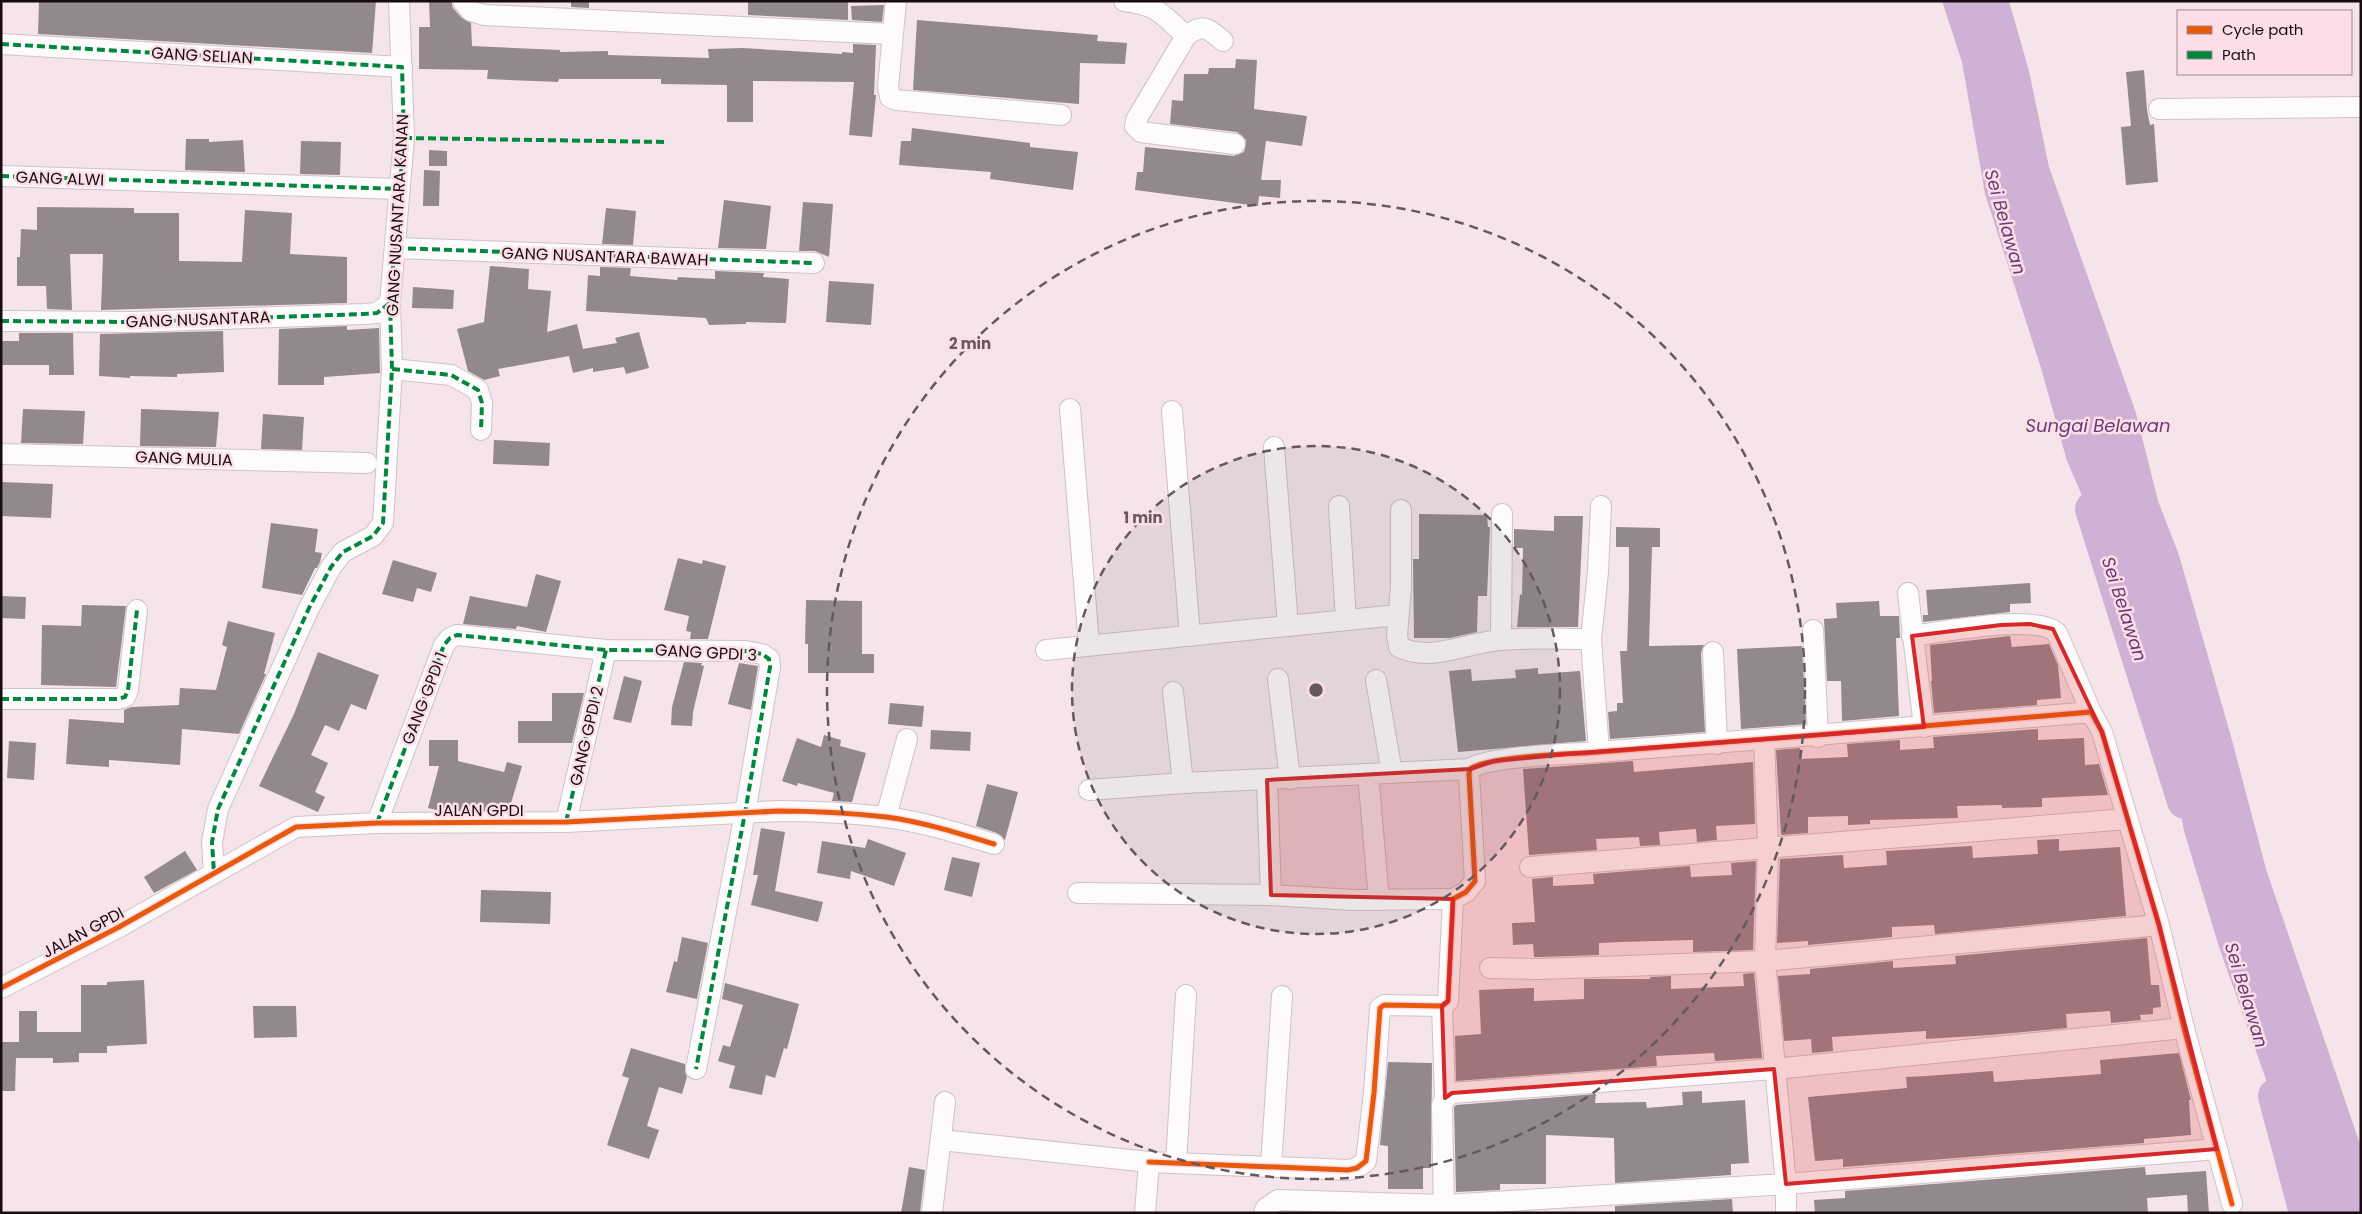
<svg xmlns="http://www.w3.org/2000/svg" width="2362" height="1214" font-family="Poppins,sans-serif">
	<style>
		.water { fill: #cfb1d5 }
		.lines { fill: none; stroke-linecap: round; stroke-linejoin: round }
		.river { stroke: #cfb1d5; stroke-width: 36 }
		.building { fill: #93888c }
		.minor-casing { stroke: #cfc2c6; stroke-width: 22 }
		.minor { stroke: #fefbfc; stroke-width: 20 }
		.quiet { stroke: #00873e; stroke-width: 4; stroke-dasharray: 8 4; stroke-linecap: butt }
		.cycleway-casing { stroke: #fcdee6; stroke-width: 8 }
		.cycleway { stroke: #e8590c; stroke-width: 5 }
		.marked { fill: #d62828; fill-opacity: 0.2; stroke: #d62828; stroke-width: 4; stroke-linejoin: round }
		.ring { fill: none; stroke: #65595c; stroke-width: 2.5; stroke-dasharray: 9 6 }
		.labels { text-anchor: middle; stroke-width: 5; stroke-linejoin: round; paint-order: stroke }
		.street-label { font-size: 16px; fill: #170d10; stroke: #fcdee6 }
		.water-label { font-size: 18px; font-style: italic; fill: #683a77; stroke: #fcdee6 }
		.centre { fill: #65595c; stroke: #fcdee6; stroke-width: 2.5 }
		.ring-label { font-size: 15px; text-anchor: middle; font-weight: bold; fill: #65595c; stroke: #fcdee6; stroke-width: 5; stroke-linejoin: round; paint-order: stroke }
	</style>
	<rect width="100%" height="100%" fill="#f5e5ea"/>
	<polygon class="water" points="1942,1 2009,1 2029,71 2049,167 2136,413 2158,501 2179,555 2232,740 2266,869 2361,1147 2361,1213 2306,1213 2301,1178 2219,947 2184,831 2168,742 2145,657 2114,570 2067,461 2041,368 1985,194 1962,62"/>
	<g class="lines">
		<g class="river">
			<polyline points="2093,509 2185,801"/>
			<polyline points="2276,1096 2307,1213"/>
		</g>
	</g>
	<g class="building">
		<polygon points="39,1 376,1 372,53 38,34"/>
		<polygon points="429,1 451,1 453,8 462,18 471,23 472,46 560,50 560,52 608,51 608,55 709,58 708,49 743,48 842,54 842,52 853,53 853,44 876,45 874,95 876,95 872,137 849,135 854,82 753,81 753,122 727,122 727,85 661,84 661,79 559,79 558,82 487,79 488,70 419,69 419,27 430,27"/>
		<polygon points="571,1 589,1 589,8 571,7"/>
		<polygon points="748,1 848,1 848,20 748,15"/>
		<polygon points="884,5 882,22 852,20 851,6"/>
		<polygon points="917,20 1098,35 1097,41 1127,43 1125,64 1080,63 1079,104 913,90"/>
		<polygon points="1236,59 1257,60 1254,109 1307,116 1302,146 1266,141 1261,180 1281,180 1280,198 1259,196 1258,206 1135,190 1137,172 1143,172 1145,147 1234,156 1244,152 1246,140 1237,132 1170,124 1172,100 1183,101 1184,74 1208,74 1209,68 1235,68"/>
		<polygon points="2144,70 2147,110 2150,125 2154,124 2158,182 2126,185 2121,127 2131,126 2126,72"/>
		<polygon points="912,128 1030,143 1030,147 1078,152 1073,190 990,179 991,172 899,165 901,141 911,141"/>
		<polygon points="186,139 209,139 209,142 243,140 245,172 185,170"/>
		<polygon points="301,141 341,142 340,175 300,174"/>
		<polygon points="429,150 447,151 447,166 429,166"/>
		<polygon points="424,170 440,171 439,206 423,206"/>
		<polygon points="724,200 771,206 766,249 718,248"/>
		<polygon points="803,202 833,204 829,257 815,251 799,251"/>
		<polygon points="37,207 134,208 134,213 179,213 179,261 242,262 245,210 292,213 290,254 347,257 347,303 101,310 103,254 70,254 72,310 47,309 46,286 17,286 17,257 20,257 21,229 37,230"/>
		<polygon points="606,208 636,211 633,245 602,244"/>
		<polygon points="490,266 529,269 528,289 551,291 547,332 577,324 583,349 617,343 615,338 639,332 649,368 626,374 624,367 593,372 593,368 573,373 569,356 498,369 500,376 484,380 468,371 457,329 484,322"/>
		<polygon points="600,267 631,268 630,276 677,280 678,277 715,279 715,271 764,273 763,277 789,279 786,323 746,322 746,324 709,325 706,318 586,311 588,275 600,276"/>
		<polygon points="829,281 874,284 871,325 826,322"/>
		<polygon points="413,287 454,290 453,309 412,308"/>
		<polygon points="347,326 347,330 379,328 380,373 324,377 324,385 278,385 279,329"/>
		<polygon points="223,331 224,372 177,374 177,377 130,376 130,378 99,376 100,334"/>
		<polygon points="19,333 73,333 74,375 49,375 49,365 1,365 1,341 19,341"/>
		<polygon points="23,409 85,411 83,444 21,443"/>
		<polygon points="141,409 219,412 216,447 140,446"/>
		<polygon points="263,414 304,417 302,450 261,449"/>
		<polygon points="494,440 550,443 549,466 493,464"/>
		<polygon points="1,482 53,484 51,518 1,516"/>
		<polygon points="1419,514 1487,515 1488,527 1490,527 1487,596 1478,596 1477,632 1450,638 1414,638 1413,559 1419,559"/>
		<polygon points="1554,516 1583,516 1578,627 1517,627 1520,594 1522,595 1523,548 1514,548 1514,529 1554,531"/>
		<polygon points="271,523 318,529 315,552 322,553 320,562 317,568 315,568 302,595 262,588"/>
		<polygon points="1616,527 1660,528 1660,547 1652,547 1649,646 1704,645 1701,653 1705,732 1610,739 1608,712 1617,711 1617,703 1623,703 1620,651 1627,651 1629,588 1629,547 1616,547"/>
		<polygon points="678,558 702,564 703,560 726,566 708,639 690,639 691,632 686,631 689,616 664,610"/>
		<polygon points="393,560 437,573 431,592 417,588 413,602 382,594"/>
		<polygon points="536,574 561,581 546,632 517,626 516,629 463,624 470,596 527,607"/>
		<polygon points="2030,583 2031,603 2010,604 2010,612 1923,622 1923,615 1928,615 1926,590"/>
		<polygon points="1,596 26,597 25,619 1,618"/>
		<polygon points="806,600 862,601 862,654 874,654 874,673 808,673 808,644 805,644"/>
		<polygon points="1879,601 1880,616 1899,616 1900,638 1896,638 1899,716 1842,721 1841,681 1827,681 1824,619 1837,618 1836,603"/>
		<polygon points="82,605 126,606 116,687 41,685 42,625 81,626"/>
		<polygon points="228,621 275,633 264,674 266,674 239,734 182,729 180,765 109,760 109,767 66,764 69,719 124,723 124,710 131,707 179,705 180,688 216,690 227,647 222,645"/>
		<polygon points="2010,636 2012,647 2049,644 2058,665 2061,698 2037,700 2037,705 1934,713 1931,681 1932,681 1930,645"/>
		<polygon points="1802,646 1806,724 1741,729 1737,649"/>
		<polygon points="318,652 379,675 366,710 351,704 339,731 325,725 311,755 328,763 315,792 325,797 318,812 259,786 294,714"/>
		<polygon points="684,662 702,663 701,665 704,666 693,712 692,726 671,725 672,707"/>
		<polygon points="739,663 758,666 751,710 728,704"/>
		<polygon points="1538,668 1538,674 1580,671 1586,741 1458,752 1449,671 1471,669 1472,681 1516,678 1515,670"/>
		<polygon points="624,676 642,681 631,723 613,719"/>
		<polygon points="552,693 584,693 572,743 518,743 518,721 552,721"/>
		<polygon points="890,703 924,706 922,727 888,724"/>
		<polygon points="2038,729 2038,740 2084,738 2085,765 2099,764 2108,795 2042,798 2042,807 2002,808 2002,805 1957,806 1958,818 1870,820 1870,824 1848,825 1848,816 1808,817 1808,833 1781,835 1776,750 1800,748 1800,759 1848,757 1847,744 1900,740 1900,750 1934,748 1933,737"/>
		<polygon points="931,730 971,732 970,751 930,749"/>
		<polygon points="824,735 841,740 840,746 866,753 852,802 832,801 834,793 798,783 797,786 782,781 797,738 821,747"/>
		<polygon points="429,740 458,740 458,761 504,772 507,762 522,766 509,810 483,811 468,807 467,811 441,811 428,808 439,766 429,766"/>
		<polygon points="9,741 36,743 34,780 7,778"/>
		<polygon points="1633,761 1634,772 1753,762 1755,824 1716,826 1717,840 1697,842 1696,829 1659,832 1660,845 1640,846 1639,837 1596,839 1597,850 1529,855 1523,769"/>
		<polygon points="987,784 1018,792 1005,840 997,833 976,826"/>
		<polygon points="761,828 785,832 775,891 823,902 818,922 751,905 758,875 753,875"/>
		<polygon points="868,839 906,853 894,886 851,871 850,879 817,873 822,841 865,848"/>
		<polygon points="2059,839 2059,851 2120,847 2126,916 1935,934 1934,925 1892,927 1892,937 1808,945 1808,941 1777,943 1780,859 1843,855 1844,868 1887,865 1886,851 1972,846 1973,858 2038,854 2037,840"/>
		<polygon points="185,851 197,870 154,893 144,877"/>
		<polygon points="952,857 980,863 972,897 944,890"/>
		<polygon points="1756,861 1753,950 1693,952 1693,940 1621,942 1599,943 1599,955 1541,957 1534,957 1533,944 1513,945 1512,923 1535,922 1532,879 1553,877 1553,886 1594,884 1593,874 1690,866 1691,877 1732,875 1731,863"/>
		<polygon points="481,890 551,892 550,924 480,922"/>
		<polygon points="682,937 708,943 697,999 666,992 674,961 677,962"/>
		<polygon points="2147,938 2151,985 2159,985 2161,1007 2153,1008 2153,1014 2140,1015 2141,1020 2111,1023 2110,1011 2066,1014 2067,1028 1990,1035 1926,1039 1926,1031 1832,1037 1833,1051 1812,1053 1811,1039 1784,1041 1778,976 1810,974 1810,969 1893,961 1893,968 1956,964 1955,956"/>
		<polygon points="1754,973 1762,1058 1715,1061 1714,1053 1656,1056 1657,1066 1456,1081 1455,1036 1481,1034 1479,990 1534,988 1534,1001 1584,999 1584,979 1650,979 1650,977 1671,976 1671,989 1744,986 1743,974"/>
		<polygon points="144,980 147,1044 107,1046 107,1053 79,1053 79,1062 53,1063 53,1058 16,1058 15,1091 1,1091 1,1042 19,1042 19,1011 37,1011 37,1032 81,1032 81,985 107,985 107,982"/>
		<polygon points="725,983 799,1004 787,1049 784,1048 775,1078 766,1075 762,1095 729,1088 735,1066 718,1061 723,1045 730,1047 743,1005 722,999"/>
		<polygon points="253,1006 296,1006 297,1037 254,1038"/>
		<polygon points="631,1048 685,1064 685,1072 687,1077 682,1094 659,1087 647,1126 659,1130 649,1159 607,1145 629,1078 622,1076"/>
		<polygon points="2179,1053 2191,1100 2189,1100 2191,1135 2144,1139 2144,1143 1843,1167 1843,1159 1815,1161 1808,1097 1907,1088 1906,1077 1927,1076 1993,1071 1994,1082 2101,1074 2100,1060"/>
		<polygon points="1388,1062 1432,1063 1431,1168 1423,1168 1423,1189 1388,1189 1388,1146 1380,1145"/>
		<polygon points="1702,1091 1702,1103 1745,1100 1749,1163 1731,1164 1731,1175 1615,1183 1614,1138 1546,1135 1546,1184 1500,1184 1500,1190 1456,1192 1454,1107 1456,1105 1596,1094 1595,1103 1646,1102 1647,1108 1683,1105 1682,1092"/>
		<polygon points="909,1167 925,1170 920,1213 901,1213"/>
		<polygon points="2145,1167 2146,1175 2206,1171 2209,1213 2188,1213 2187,1195 2147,1198 2148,1213 1815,1213 1814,1200 1845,1198 1845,1191"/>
		<polygon points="1732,1199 1733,1213 1615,1213 1615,1206"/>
	</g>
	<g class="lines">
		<g class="minor-casing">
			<g id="minor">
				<polyline points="463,1 471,11 484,15 892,34"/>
				<polyline points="896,1 888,87 890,97 896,100 1061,115"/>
				<path d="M 1124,1 C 1159,5 1162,15 1186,36"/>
				<path d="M 1223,41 C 1208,29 1204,22 1186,36 L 1136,120 L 1135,126 L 1141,132 L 1235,144"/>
				<polyline points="1,44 402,67"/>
				<polyline points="2159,109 2361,107"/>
				<polyline points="1,176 400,189"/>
				<polyline points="396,248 814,263"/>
				<polyline points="1,321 133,322 364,314 377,313 390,303"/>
				<polyline points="392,369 451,375 478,390 482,403 481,430"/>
				<polyline points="1070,409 1089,645"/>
				<polyline points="1172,411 1190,636"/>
				<polyline points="1274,447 1288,626"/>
				<polyline points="1,454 367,463"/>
				<polyline points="1339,506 1346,620"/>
				<path d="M 1401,510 L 1401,587 L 1397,635 L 1399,647 C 1431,663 1468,642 1501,640 C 1531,637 1561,639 1591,639 L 1598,572 L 1601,506"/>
				<polyline points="1908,593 1924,727"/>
				<polyline points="1813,630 1818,737"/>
				<path d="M 1912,636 C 1942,632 2036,613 2057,633 L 2091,712"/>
				<polyline points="1591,639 1599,752"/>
				<polyline points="1501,640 1502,514"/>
				<polyline points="1046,650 1398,615"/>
				<polyline points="1713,652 1717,744"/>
				<polyline points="1278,679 1290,779"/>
				<polyline points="1376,680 1392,773"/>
				<polyline points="1173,692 1183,783"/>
				<polyline points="1,699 118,699 125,697 128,690 137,610"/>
				<polyline points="1764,739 1768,847 1765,961 1786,1184 1786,1213"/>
				<polyline points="1368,774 1379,900"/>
				<polyline points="1267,780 1271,895 1353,900 1453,899"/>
				<polyline points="1089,790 1183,783 1470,769"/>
				<polyline points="886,817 907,739"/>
				<polyline points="566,822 606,650"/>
				<polyline points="377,823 444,645 450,638 457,635 606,650 745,651 762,654 769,659 770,667 745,813 696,1069"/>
				<polyline points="1530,867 2127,819"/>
				<polyline points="214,873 212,842 218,809 309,608 331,567 343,552 373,536 383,523 392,369 390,303 404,138 399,1"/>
				<polyline points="1078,893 1271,895"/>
				<polyline points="1490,968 1541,969 1765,961 2159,925"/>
				<path d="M 1,988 L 119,927 L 296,827 L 377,823 L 566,822 L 779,811 C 814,811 850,813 886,817 C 923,822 958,833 994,844"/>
				<polyline points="1442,1006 1445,1098"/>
				<polyline points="941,1140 1149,1162 1145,1213"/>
				<path d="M 1149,1162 L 1348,1170 L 1357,1168 L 1366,1161 L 1374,1093 L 1380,1008 L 1384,1005 L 1442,1006 L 1448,1001 L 1453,899 L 1466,892 L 1475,881 L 1469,774 L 1470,769 C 1486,757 1562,754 1585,753 C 1754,740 1922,727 2091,712 L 2102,732 L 2159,925 L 2184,1028 L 2232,1204"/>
				<polyline points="1176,1163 1186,995"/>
				<polyline points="1271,1167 1282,996"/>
				<polyline points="932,1213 945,1102"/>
				<polyline points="1264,1213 1266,1208 1278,1200 1444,1205 1786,1184 2217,1149"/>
				<polyline points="1444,1213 1442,1105 1445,1098 1452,1093 1774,1069 2184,1028"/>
			</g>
		</g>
		<use href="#minor" class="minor"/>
		<g class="quiet">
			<polyline points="1,44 402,67 404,138 390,303 392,369 383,523 373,536 343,552 331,567 309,608 218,809 212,842 214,873"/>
			<polyline points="404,138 668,142"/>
			<polyline points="1,176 400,189"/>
			<polyline points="396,248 814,263"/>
			<polyline points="1,321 133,322 364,314 377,313 390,303"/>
			<polyline points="392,369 451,375 478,390 482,403 481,430"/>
			<polyline points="1,699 118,699 125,697 128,690 137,610"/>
			<polyline points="566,822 606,650"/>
			<polyline points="377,823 444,645 450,638 457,635 606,650 745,651 762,654 769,659 770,667 745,813 696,1069"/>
		</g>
		<g class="cycleway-casing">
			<g id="cycleway">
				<path d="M 1,988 L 119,927 L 296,827 L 377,823 L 566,822 L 779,811 C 814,811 850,813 886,817 C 923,822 958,833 994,844"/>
				<path d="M 1149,1162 L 1348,1170 L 1357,1168 L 1366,1161 L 1374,1093 L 1380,1008 L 1384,1005 L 1442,1006 L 1448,1001 L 1453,899 L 1466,892 L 1475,881 L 1469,774 L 1470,769 C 1486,757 1562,754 1585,753 C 1754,740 1922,727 2091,712 L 2102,732 L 2159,925 L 2184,1028 L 2232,1204"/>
			</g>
		</g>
		<use href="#cycleway" class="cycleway"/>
	</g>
	<path class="marked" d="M 2030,624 L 2053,629 L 2102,732 L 2159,925 L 2217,1149 L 1786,1184 L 1774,1069 L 1452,1093 L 1445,1098 L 1442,1006 L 1448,1001 L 1453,899 L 1271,895 L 1267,780 L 1470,769 L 1494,761 L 1567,754 L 1924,727 L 1912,636 L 2001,625 Z"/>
	<circle cx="1316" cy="690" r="244" fill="#65595c" fill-opacity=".12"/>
	<g class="ring">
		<circle cx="1316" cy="690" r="244"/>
		<circle cx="1316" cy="690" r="489"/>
	</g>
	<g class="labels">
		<g class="street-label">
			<text transform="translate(202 55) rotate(3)" y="6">GANG SELIAN</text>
			<text transform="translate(60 178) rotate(2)" y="6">GANG ALWI</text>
			<text transform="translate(397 215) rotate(-87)" y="6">GANG NUSANTARA KANAN</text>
			<text transform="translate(605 256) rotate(2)" y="6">GANG NUSANTARA BAWAH</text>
			<text transform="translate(198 319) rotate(-2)" y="6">GANG NUSANTARA</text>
			<text transform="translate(184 458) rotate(2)" y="6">GANG MULIA</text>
			<text transform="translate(706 652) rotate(3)" y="6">GANG GPDI 3</text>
			<text transform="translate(424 698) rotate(-69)" y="6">GANG GPDI 1</text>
			<text transform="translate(586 736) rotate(-77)" y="6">GANG GPDI 2</text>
			<text x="479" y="816">JALAN GPDI</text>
			<text transform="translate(83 932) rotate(-28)" y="6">JALAN GPDI</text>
		</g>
		<g class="water-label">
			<text transform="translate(2005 222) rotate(74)" y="6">Sei Belawan</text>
			<text x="2098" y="432">Sungai Belawan</text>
			<text transform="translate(2124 609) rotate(72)" y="6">Sei Belawan</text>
			<text transform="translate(2246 995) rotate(73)" y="6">Sei Belawan</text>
		</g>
	</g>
	<circle cx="1316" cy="690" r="8" class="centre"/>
	<g class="ring-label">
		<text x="970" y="349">2 min</text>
		<text x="1143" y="523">1 min</text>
	</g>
	<rect width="2362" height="1214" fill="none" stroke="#170d10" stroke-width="5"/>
	<rect x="2177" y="10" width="175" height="65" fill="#fcdee6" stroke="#a08a90"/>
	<rect x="2187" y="26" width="25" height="8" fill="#e8590c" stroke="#a08a90"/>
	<text x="2222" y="35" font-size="15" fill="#170d10">Cycle path</text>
	<rect x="2187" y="51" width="25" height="8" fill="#00873e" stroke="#a08a90"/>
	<text x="2222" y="60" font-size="15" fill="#170d10">Path</text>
</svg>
